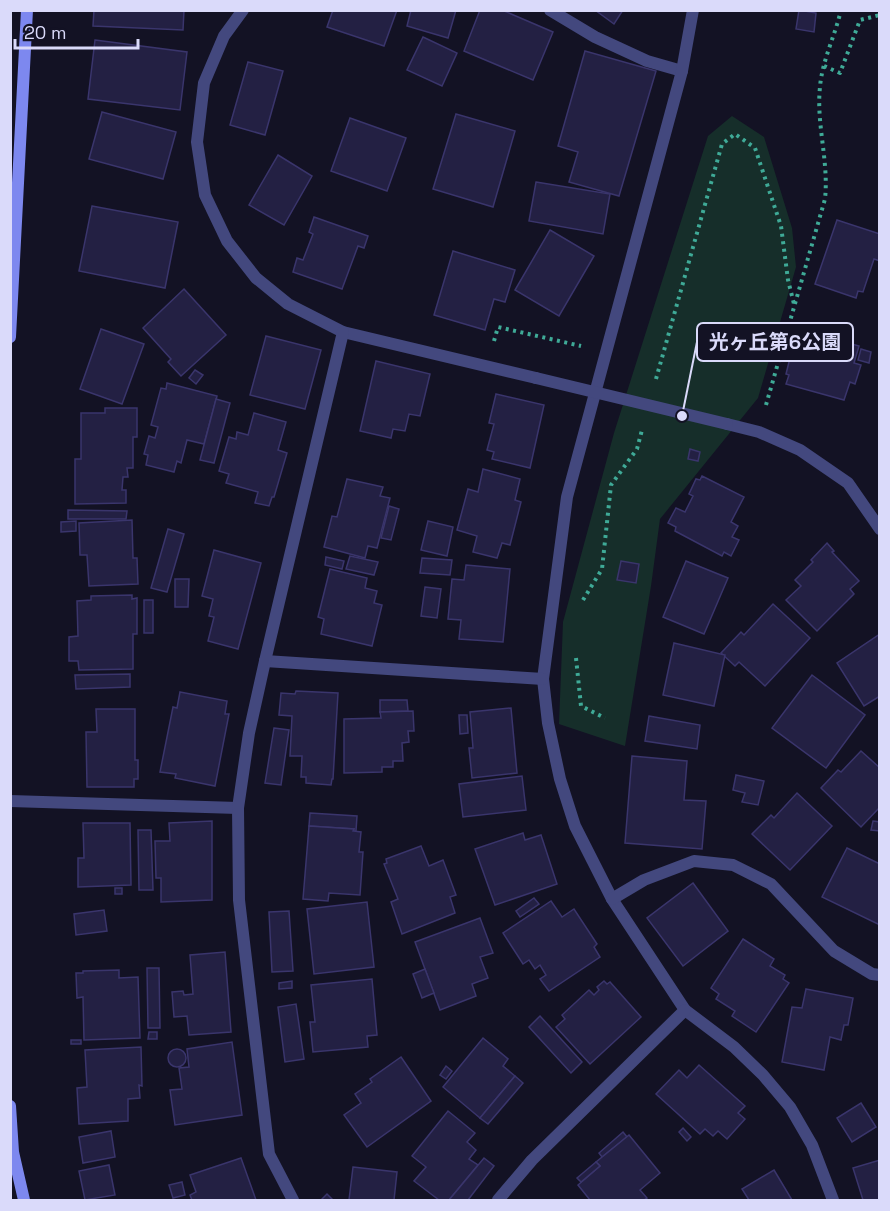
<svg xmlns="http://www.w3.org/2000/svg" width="890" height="1211" font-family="'Space Grotesk','Noto Sans JP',sans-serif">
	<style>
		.green { fill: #162e2a }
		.building { fill: #232043; stroke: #3a356c; stroke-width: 1.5 }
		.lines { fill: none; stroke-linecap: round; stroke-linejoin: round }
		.path { stroke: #3faa97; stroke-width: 4; stroke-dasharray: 3 4.5; stroke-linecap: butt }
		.street { stroke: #43487e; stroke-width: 12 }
		.secondary { stroke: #7d88ef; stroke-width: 12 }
		.street-bridge { stroke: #43487e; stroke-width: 12 }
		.leader { fill: none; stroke: #dadafa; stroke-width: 2 }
		.callout-dot { fill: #dadafa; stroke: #131224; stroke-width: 2 }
		.callout { fill: #131224; stroke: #dadafa; stroke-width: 2 }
		.callout-label { font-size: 20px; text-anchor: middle; font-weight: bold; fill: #dadafa }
	</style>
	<rect width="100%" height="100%" fill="#131224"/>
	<polygon class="green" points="732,116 764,137 792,228 796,267 758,398 660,519 651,586 625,746 559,724 563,622 614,433 708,136"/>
	<g class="building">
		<polygon points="94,10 184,10 183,30 93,26"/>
		<polygon points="333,10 397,10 384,46 327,27"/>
		<polygon points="411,10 456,10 448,38 407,26"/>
		<polygon points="480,10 502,10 553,32 533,80 464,51"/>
		<polygon points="595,10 623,10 614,24"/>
		<polygon points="799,10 816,13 814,32 796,29"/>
		<polygon points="423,37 457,53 442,86 407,70"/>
		<polygon points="95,40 187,52 180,110 88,99"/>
		<polygon points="585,51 656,71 619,196 569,182 578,152 558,146"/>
		<polygon points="248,62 283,71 265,135 230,125"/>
		<polygon points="102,112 176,132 163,179 89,159"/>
		<polygon points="456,114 515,131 493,207 433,189"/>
		<polygon points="350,118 406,138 387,191 331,171"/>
		<polygon points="278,155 312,176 284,225 249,205"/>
		<polygon points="536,182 610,194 603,234 529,221"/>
		<polygon points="92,206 178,222 165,288 79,271"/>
		<polygon points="314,217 368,236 364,248 358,246 342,289 293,272 297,258 303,260 313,234 309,232"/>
		<polygon points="837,220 880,234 880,261 874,259 863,292 858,291 856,298 815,284"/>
		<polygon points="550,230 594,256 559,316 515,290"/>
		<polygon points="453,251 515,270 505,302 494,299 485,330 434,315"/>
		<polygon points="184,289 226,335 181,376 168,362 171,359 143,328"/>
		<polygon points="101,329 144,344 122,404 80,389"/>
		<polygon points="802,330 859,346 854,363 861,365 855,384 850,382 844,400 786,384 789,375 786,374 795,338 799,339"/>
		<polygon points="266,336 321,350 305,409 250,395"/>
		<polygon points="861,349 871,352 869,363 858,360"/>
		<polygon points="376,361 430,374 420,416 409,414 405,431 393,429 391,438 360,431"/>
		<polygon points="195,370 203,375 196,384 189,378"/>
		<polygon points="167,383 217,396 204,444 187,440 181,463 177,461 174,472 146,465 148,455 144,454 149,436 155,438 158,427 151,425 161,388 166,389"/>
		<polygon points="496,394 544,405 530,468 492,459 494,452 487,450 494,424 489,423"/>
		<polygon points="216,399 230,403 214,463 200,460"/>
		<polygon points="105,408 137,408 137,437 133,437 133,468 127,468 128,477 123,477 122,490 126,490 126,503 75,504 75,459 81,459 81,413 105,413"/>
		<polygon points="254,413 286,422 278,450 287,453 274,497 272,497 269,506 255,503 258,492 226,483 229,474 219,471 229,437 236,439 237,432 248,435"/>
		<polygon points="690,449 700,452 698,461 688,459"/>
		<polygon points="483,469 520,479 515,500 521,502 510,545 502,543 497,558 473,552 477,536 457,530 468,489 478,492"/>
		<polygon points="702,476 744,497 731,522 738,526 732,537 739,540 731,556 724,552 722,556 675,531 676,527 668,523 676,508 685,512 693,496 689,494 696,479 700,480"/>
		<polygon points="347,479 383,487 380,496 390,498 377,548 368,546 365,558 324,547 332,516 337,517"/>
		<polygon points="389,506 399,509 391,540 381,538"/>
		<polygon points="68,510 127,511 126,519 68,519"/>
		<polygon points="132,520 133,558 137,558 138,584 89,586 87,555 80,555 79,523"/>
		<polygon points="76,521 76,531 61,532 61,522"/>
		<polygon points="428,521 453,527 447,556 421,550"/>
		<polygon points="168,529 184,534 167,592 151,588"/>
		<polygon points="827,543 834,551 832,552 859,581 850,589 854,594 817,631 786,600 801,586 795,580 813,562 811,560"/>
		<polygon points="214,550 261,563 238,649 208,641 214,617 209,616 213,599 202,596"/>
		<polygon points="350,556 378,562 374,575 346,569"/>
		<polygon points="326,557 344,561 342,569 325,565"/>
		<polygon points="422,558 452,560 450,575 420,573"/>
		<polygon points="621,561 639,564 636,583 617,580"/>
		<polygon points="686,561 728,578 704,634 663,617"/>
		<polygon points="466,565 510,569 503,642 459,639 461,620 448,619 452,579 464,580"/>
		<polygon points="330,569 367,578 365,588 377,591 374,603 382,605 372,646 321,634 324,619 318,617"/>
		<polygon points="175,579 189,579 188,607 175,607"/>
		<polygon points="425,587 441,589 437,618 421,616"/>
		<polygon points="132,595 132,599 137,598 137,634 133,634 133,669 79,670 78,661 69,661 69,637 78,636 77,601 91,600 91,596"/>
		<rect x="144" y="600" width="9" height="33"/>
		<polygon points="773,604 810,638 765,686 739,662 735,666 721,653 741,632 744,635"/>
		<polygon points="880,634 880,696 864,706 837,663"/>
		<polygon points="674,643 725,655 714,706 663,695"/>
		<polygon points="130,674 130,687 76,689 75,675"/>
		<polygon points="812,675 865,715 826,768 772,728"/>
		<polygon points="296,691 338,693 333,779 332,779 331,785 306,783 306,777 301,777 302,756 290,756 292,716 279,715 281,693 295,694"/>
		<polygon points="180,692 227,701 225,714 229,714 215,786 175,778 176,774 160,772 173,707 177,708"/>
		<polygon points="380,700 407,700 408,711 380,712"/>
		<polygon points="511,708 517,773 472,778 469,748 473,748 470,712"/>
		<polygon points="96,709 135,709 135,760 138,760 138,779 134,779 134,787 87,787 86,732 97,732"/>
		<polygon points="413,711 414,731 408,731 409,742 402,743 403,761 393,761 393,767 382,767 382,772 344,773 344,719 381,718 380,712"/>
		<polygon points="459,715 467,715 468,733 460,734"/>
		<polygon points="649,716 700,725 697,749 645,741"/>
		<polygon points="274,728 289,730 281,785 265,783"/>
		<polygon points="861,751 880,768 880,807 861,827 821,788 838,770 841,772"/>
		<polygon points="632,756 687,761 684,800 706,801 702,849 625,843"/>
		<polygon points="736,775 764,781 758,805 742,802 745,793 733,790"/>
		<polygon points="522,776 526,810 463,817 459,784"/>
		<polygon points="797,793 832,826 790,870 752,834 771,815 774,818"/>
		<polygon points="310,813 357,816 356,831 353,831 354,829 309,826"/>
		<polygon points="212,821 212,900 161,902 161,878 156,878 155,841 170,841 169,823"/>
		<polygon points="873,821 880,822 880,831 871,830"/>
		<polygon points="83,823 130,823 131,885 78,887 78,858 84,858"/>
		<polygon points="309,826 354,829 353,831 361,832 359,852 363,852 360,895 329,893 328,901 303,899"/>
		<polygon points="138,830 151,830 153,890 139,890"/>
		<polygon points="523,833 525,840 541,835 557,884 495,905 475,849"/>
		<polygon points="421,846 429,866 443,860 456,895 450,897 455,913 402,934 391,902 398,899 384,864 387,863 386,859"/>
		<polygon points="847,848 880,864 880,925 822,897"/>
		<polygon points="693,883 728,931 683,966 647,918"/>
		<rect x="115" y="888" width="7" height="6"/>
		<polygon points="534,898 539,904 520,917 516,911"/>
		<polygon points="551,901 562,917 574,909 597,944 594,947 600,957 549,991 540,979 546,975 540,965 535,969 529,960 523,964 503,933"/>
		<polygon points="367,902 374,967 314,974 307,909"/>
		<polygon points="104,910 107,931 76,935 74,914"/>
		<polygon points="289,911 293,971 272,972 269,912"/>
		<polygon points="480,918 493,953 480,957 488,978 472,984 476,996 440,1010 415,942"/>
		<polygon points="743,939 774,959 770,966 785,975 783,979 789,983 756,1032 732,1016 735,1011 716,999 719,994 711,988"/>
		<polygon points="225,952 231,1032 189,1035 187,1016 174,1017 172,992 183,991 184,995 193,994 190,955"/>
		<polygon points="147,968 159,968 160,1028 148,1028"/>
		<polygon points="425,969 434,993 422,998 413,974"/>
		<polygon points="119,970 119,978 138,977 140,1038 84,1040 83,997 77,998 76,973 83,973 83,971"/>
		<polygon points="372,979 377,1035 367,1036 368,1047 313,1052 310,1022 315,1022 311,985"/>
		<polygon points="292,981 292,988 279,989 279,983"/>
		<polygon points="604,981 607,984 610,982 641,1017 590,1064 556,1027 565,1019 562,1015 589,990 594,995 599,990 597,987"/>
		<polygon points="806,989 853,998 848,1025 844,1025 841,1040 830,1037 824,1070 782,1062 792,1007 802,1008"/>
		<polygon points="296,1004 304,1059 285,1062 278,1007"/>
		<polygon points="540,1016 582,1062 571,1073 529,1027"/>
		<polygon points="149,1032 157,1032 157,1039 148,1039"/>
		<polygon points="483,1038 508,1059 503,1066 515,1076 480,1118 443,1087"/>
		<rect x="71" y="1040" width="10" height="4"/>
		<polygon points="232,1042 242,1115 175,1125 170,1090 182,1089 179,1068 189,1067 187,1049"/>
		<polygon points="141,1047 142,1086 139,1085 140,1098 128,1099 128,1121 79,1124 77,1088 87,1087 85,1050"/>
		<circle cx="177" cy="1058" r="9"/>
		<polygon points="401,1057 431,1101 367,1147 344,1115 361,1103 355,1094 372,1082 370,1079"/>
		<polygon points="699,1065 745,1106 738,1113 745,1119 727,1139 718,1131 713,1136 705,1129 700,1134 656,1094 679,1070 687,1078"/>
		<polygon points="446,1066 452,1071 446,1079 440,1075"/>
		<polygon points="515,1076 523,1083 488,1124 480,1118"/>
		<polygon points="861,1103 876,1127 852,1142 837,1118"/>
		<polygon points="448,1111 475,1133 467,1142 476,1150 469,1159 478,1165 449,1200 439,1200 414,1181 426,1167 412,1156"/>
		<polygon points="683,1128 691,1137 687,1141 679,1132"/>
		<polygon points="111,1131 115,1157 83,1163 79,1137"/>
		<polygon points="623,1132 627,1137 602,1157 599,1153"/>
		<polygon points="629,1135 660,1173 640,1190 647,1198 644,1200 590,1200 578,1185 600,1166 596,1162"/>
		<polygon points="241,1158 256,1200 192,1200 190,1195 196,1192 190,1175"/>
		<polygon points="484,1158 494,1166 468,1200 449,1200"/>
		<polygon points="880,1160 880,1200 863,1200 853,1168"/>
		<polygon points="596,1162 600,1166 581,1182 577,1178"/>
		<polygon points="109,1165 115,1195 85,1200 79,1171"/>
		<polygon points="353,1167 397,1172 394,1200 349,1200"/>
		<polygon points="774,1170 792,1200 749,1200 742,1189"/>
		<polygon points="182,1182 185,1195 173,1198 169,1185"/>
		<polygon points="327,1194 333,1200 321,1200"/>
	</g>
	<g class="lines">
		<g class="path">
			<polyline points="824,66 840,73 860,20 880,15"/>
			<polyline points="494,341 498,327 581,346"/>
			<polyline points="656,379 722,144 735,134 755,148 781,226 788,280 794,304"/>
			<path d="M 766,405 L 825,199 C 829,161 816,124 820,87 C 822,61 835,36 841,10"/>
			<polyline points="583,600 602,569 611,485 637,449 642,430"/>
			<polyline points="576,658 581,706 605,718"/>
		</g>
		<g class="street">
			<polyline points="243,10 224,36 204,83 197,142 205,195 227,241 256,278 288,304 343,332 536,378"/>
			<polyline points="550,10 595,37 647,61 682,71"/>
			<polyline points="693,10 682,71 567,497 543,679 548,723 560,779 575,826 612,899 685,1010 734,1047 763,1075 790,1107 812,1145 833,1200"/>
			<polyline points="727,424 759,432 800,450 848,483 880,529"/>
			<polyline points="265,661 543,679"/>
			<polyline points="10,801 238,808"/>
			<polyline points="612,899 644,880 694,861 733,865 771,884 834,951 872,974 880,975"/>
			<polyline points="293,1200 269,1154 239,900 238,808 249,733 265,661 343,332"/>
			<polyline points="498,1200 532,1160 685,1010"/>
		</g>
		<g class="secondary">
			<polyline points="10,337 27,10"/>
			<polyline points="10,1106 13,1152 24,1200"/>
		</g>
		<polyline class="street-bridge" points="536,378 727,424"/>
	</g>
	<path class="leader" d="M682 416L697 342"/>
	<circle class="callout-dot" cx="682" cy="416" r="6"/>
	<rect class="callout" x="697" y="323" width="156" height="38" rx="6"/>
	<g class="callout-label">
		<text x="775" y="349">光ヶ丘第6公園</text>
	</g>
	<rect width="890" height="1211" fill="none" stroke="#dadafa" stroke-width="24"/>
	<path d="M15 39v9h123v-9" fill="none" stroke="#dadafa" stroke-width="3"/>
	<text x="24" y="39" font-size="18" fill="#dadafa" stroke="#131224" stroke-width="4.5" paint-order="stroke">20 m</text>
</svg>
